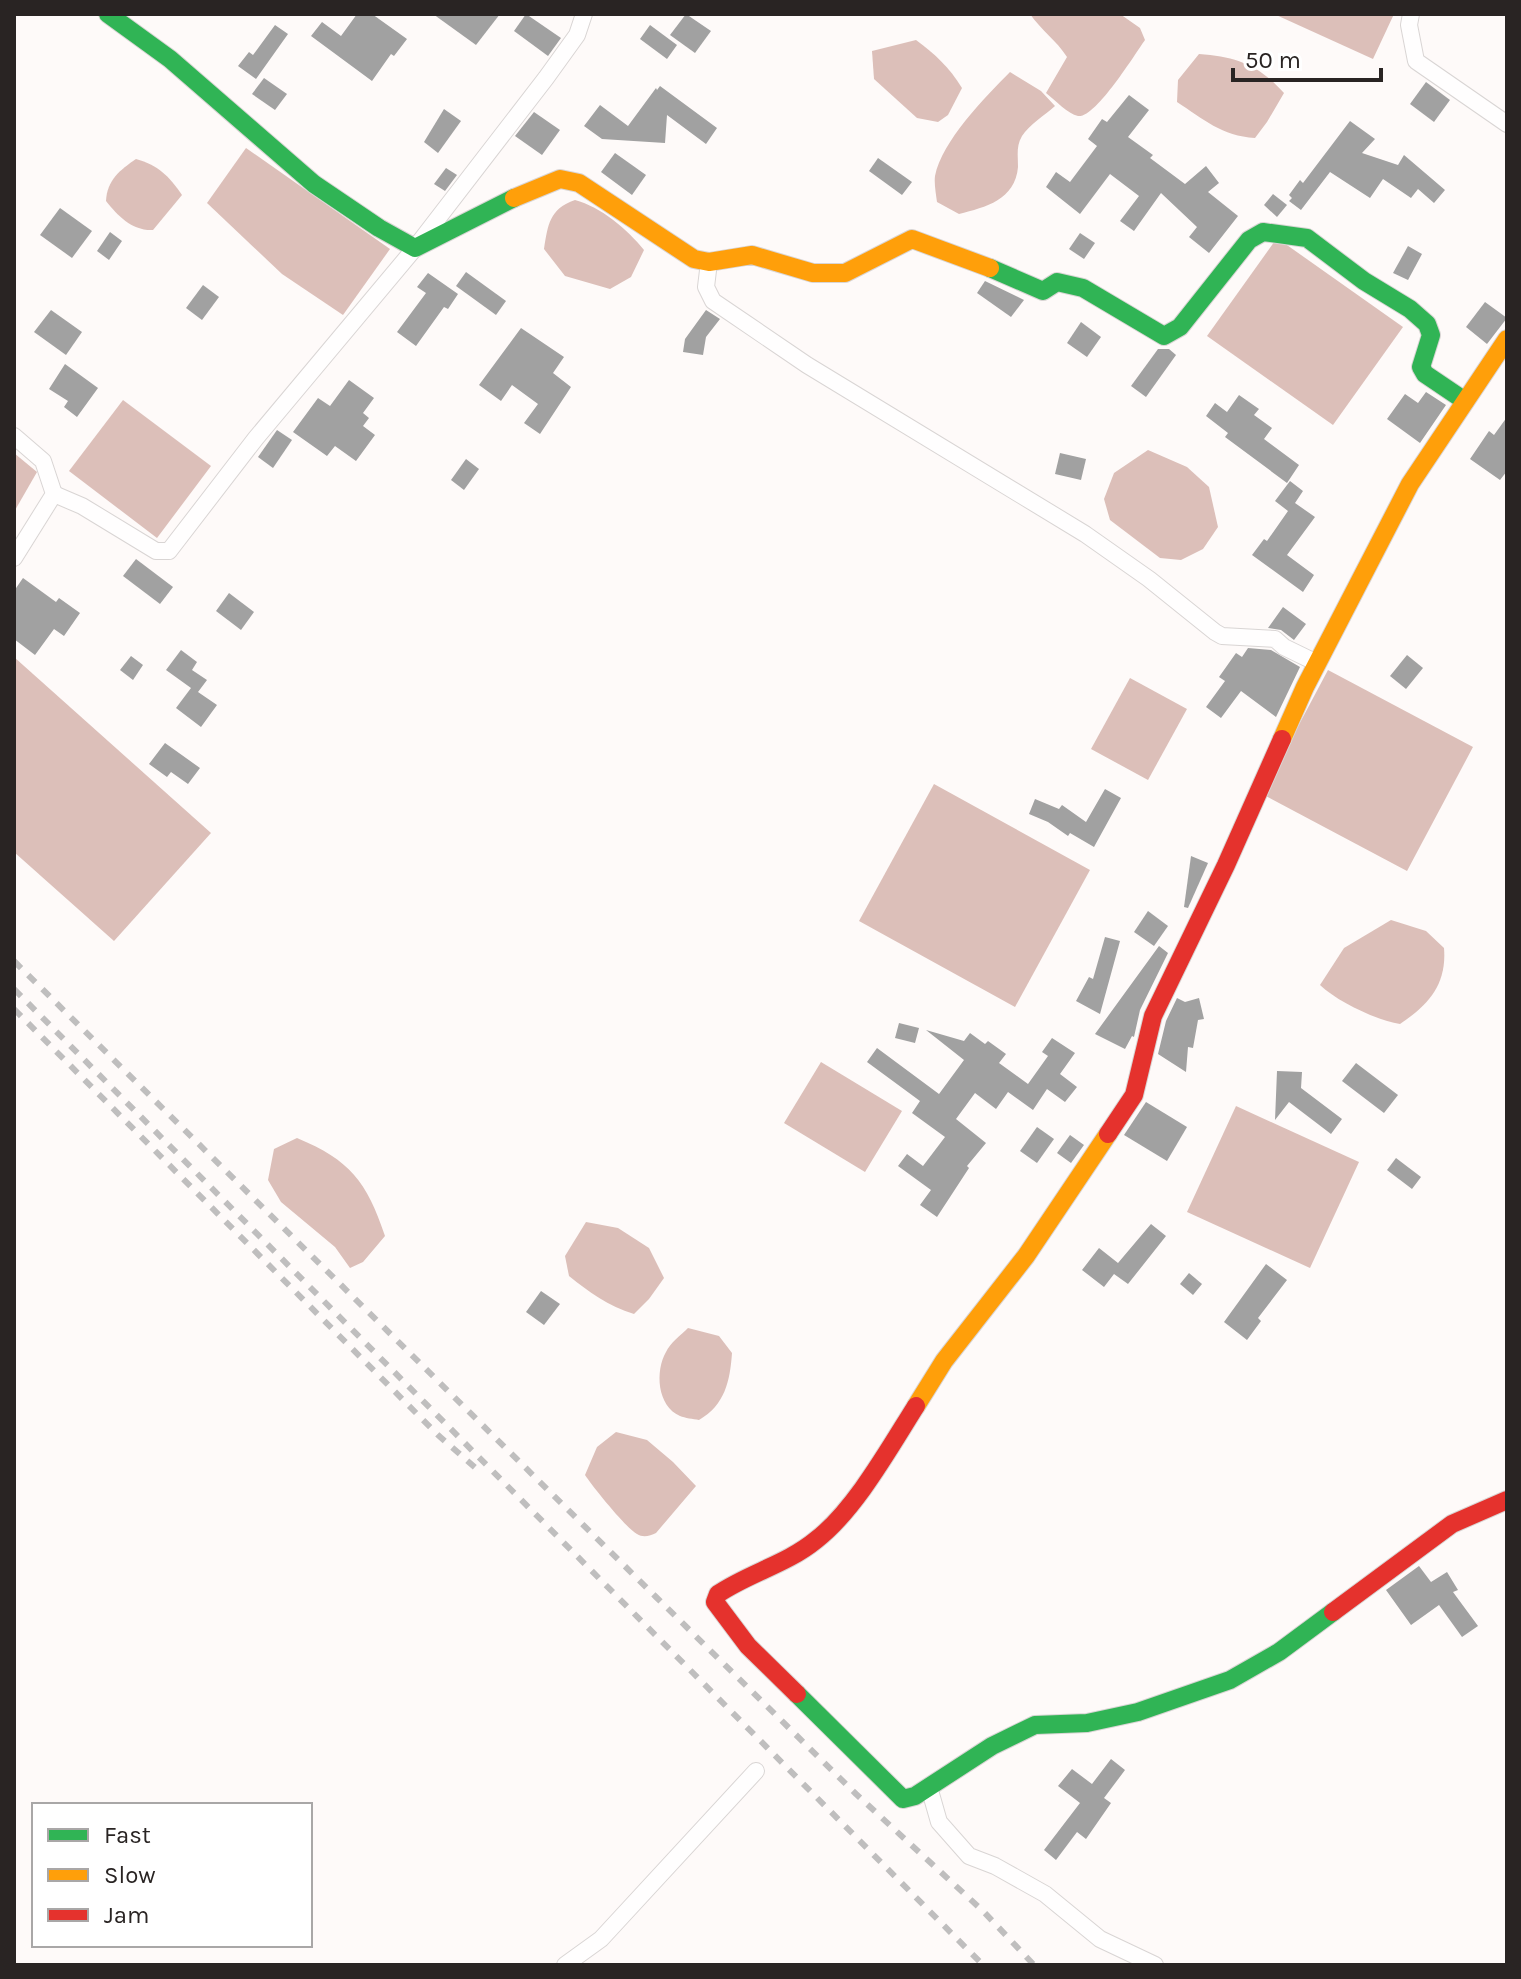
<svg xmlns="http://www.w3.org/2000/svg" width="1521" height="1979" font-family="Karla,sans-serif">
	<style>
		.water { fill: #dcbfb9 }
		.building { fill: #a1a1a1 }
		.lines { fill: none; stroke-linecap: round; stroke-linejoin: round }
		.street-casing { stroke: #d9d5d4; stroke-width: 18 }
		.fast-casing { stroke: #d9d5d4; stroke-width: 20 }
		.slow-casing { stroke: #d9d5d4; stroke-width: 20 }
		.jam-casing { stroke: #d9d5d4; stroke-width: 20 }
		.street { stroke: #fffefe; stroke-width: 16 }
		.fast { stroke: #30b455; stroke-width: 18 }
		.slow { stroke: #ff9f0a; stroke-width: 18 }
		.jam { stroke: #e5322d; stroke-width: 18 }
		.rail { stroke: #bfbebe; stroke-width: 6; stroke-dasharray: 10 10; stroke-linecap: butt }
	</style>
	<rect width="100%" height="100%" fill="#fefaf9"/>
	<g class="water">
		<path d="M 1030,14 L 1120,14 L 1140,28 L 1145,40 C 1135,54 1095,119 1078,116 C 1068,114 1055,100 1046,93 L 1067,57 C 1056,40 1041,30 1030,14 Z"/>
		<polygon points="1274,14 1394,14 1373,59"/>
		<path d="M 916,40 C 935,54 949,67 962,88 L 948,115 L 938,122 L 917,118 L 874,79 L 872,51 Z"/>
		<path d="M 1199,54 C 1236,57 1258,64 1284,93 L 1267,122 L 1255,138 C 1222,136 1203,119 1177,102 L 1178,80 Z"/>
		<path d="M 1010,72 L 1041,91 L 1055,106 C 1045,115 1029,125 1022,136 C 1016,146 1018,156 1018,167 C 1015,200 986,207 959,214 L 937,202 C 936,194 934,184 935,176 C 942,141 985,97 1010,72 Z"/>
		<polygon points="246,148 390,249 343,315 282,274 207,203"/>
		<path d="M 136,159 C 158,165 169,176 182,195 L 153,230 C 132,231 118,216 106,201 C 107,180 120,170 136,159 Z"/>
		<path d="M 575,200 C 601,207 627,229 644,250 L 631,277 L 610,289 L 565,276 L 544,249 C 548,225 549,209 575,200 Z"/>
		<polygon points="1277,238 1403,327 1333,425 1207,336"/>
		<polygon points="123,400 211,466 157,538 69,471"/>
		<polygon points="1148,450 1187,467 1209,487 1218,527 1203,549 1181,560 1160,558 1110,520 1104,499 1114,473"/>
		<polygon points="14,453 37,472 14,512"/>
		<polygon points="14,657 211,833 114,941 14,852"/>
		<polygon points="1328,670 1473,747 1407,871 1262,794"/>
		<polygon points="1130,678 1187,709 1148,780 1091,749"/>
		<polygon points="934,784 1090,870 1015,1007 859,921"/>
		<path d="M 1391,920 L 1426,931 L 1444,948 C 1447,985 1428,1005 1400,1024 C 1376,1020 1338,1002 1320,985 L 1344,948 Z"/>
		<polygon points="821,1062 902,1111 865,1172 784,1123"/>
		<polygon points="1236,1106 1359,1162 1310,1268 1187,1212"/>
		<path d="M 297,1138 C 350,1160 367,1182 385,1236 L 363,1262 L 350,1268 L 335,1247 L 281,1202 L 268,1180 L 274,1149 Z"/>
		<path d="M 586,1222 L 618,1228 L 649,1248 L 664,1278 L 649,1299 L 634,1314 C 608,1306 589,1292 569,1276 L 565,1256 Z"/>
		<path d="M 688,1328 L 719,1336 L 732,1353 C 730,1381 725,1405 699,1420 C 693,1419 685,1418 680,1416 C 657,1406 655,1371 666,1352 C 670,1343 681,1335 688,1328 Z"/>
		<path d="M 616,1432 L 647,1440 L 673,1462 L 696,1486 L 656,1533 C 650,1536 643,1538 637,1534 C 626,1528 593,1487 585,1475 L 597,1447 Z"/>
	</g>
	<g class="building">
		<polygon points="357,14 372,14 407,39 394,56 391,54 372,81 311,36 322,22 341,36"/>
		<polygon points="433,14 500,14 476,45"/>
		<polygon points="526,14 561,38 548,56 514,31"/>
		<polygon points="686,14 711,31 695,53 670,35"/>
		<polygon points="275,25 288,34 256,79 238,66 249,52 253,55"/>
		<polygon points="650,25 677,45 667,59 640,39"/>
		<polygon points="264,78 287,94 275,110 252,94"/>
		<polygon points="1426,82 1450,100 1434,122 1410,104"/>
		<polygon points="660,86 717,128 706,144 667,115 665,143 602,139 584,126 600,105 628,126 656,88 657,90"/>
		<polygon points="1129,95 1149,110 1128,137 1153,155 1150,158 1185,184 1206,166 1219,183 1208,192 1238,216 1209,253 1189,237 1197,227 1161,193 1134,231 1120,221 1139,196 1110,174 1080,214 1046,187 1056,172 1070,182 1097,146 1088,139 1102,119 1107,122"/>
		<polygon points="444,109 461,121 438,153 424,142"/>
		<polygon points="534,112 560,130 542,155 515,136"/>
		<polygon points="1350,121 1375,139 1362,153 1398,165 1404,155 1445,190 1434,203 1418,189 1411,198 1383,179 1370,198 1330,172 1301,210 1289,201 1292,198 1289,195 1300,180 1303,183"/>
		<polygon points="615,153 646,175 632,195 601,172"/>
		<polygon points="878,158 912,182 902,195 869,171"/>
		<polygon points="446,168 457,175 445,191 434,184"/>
		<polygon points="1273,194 1287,205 1277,217 1264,205"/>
		<polygon points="60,208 92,231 72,258 40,235"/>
		<polygon points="110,232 122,241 109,260 97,251"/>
		<polygon points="1080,233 1095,243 1084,259 1069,249"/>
		<polygon points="1408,246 1422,254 1408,280 1393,273"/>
		<polygon points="466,272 506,301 496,315 456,286"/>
		<polygon points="428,273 458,294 448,309 444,307 416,346 397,332 426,293 417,287"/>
		<polygon points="985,281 1024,300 1011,317 977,293"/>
		<polygon points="203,285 219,297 202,320 186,308"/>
		<polygon points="1485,302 1507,318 1487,344 1466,327"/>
		<polygon points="51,310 82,332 66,355 34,332"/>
		<polygon points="706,310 720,319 706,337 703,355 683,352 685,339"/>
		<polygon points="1081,322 1101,337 1087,357 1067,343"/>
		<polygon points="521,328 564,357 553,373 571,387 540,434 524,423 538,404 512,385 501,401 479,385"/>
		<polygon points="1158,349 1169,349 1176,355 1146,397 1131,386"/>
		<polygon points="65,364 98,388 77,417 64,407 68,401 49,389"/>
		<polygon points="349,380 374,398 363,413 369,418 363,426 375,435 356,461 335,446 327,456 293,432 318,398 330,406"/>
		<polygon points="1426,392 1446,405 1420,443 1387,419 1405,394 1418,403"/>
		<polygon points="1239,395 1259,409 1254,415 1272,428 1264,439 1299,465 1287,483 1225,437 1228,433 1206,416 1215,403 1227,412"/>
		<polygon points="1507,417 1507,471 1500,480 1470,459 1489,431 1494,435"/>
		<polygon points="277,430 292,440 273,468 258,457"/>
		<polygon points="1060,453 1086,459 1081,480 1055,474"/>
		<polygon points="466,459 479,469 464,490 451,480"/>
		<polygon points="1290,481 1303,491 1295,503 1315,517 1287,555 1314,575 1303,592 1252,555 1264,539 1267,541 1288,511 1275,501"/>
		<polygon points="136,559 173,587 160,604 123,576"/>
		<polygon points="23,578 56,602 59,598 80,613 64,636 54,629 35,655 14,639 14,591"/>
		<polygon points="229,593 254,612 241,630 216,611"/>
		<polygon points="1283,607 1306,624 1294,640 1281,630 1268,628"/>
		<polygon points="1248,648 1271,650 1300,667 1276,717 1241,691 1221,718 1206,707 1225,681 1219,677 1236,653 1242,657"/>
		<polygon points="181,650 197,662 192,670 207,680 198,692 217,705 201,727 176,708 191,688 166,670"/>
		<polygon points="1407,655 1423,668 1406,689 1390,676"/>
		<polygon points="131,656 143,665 133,680 120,670"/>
		<polygon points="165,743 200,768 188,784 171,772 167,777 149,764"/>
		<polygon points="1105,789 1121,798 1094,847 1070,833 1068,836 1048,822 1029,814 1035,799 1059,809 1062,805 1086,822"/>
		<polygon points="1191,856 1208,863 1188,908 1184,907"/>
		<polygon points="1148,911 1168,926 1154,946 1134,932"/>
		<polygon points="1105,937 1120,941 1100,1014 1076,1001 1089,977 1093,979"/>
		<polygon points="1159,946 1168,953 1140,1010 1134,1037 1132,1036 1125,1049 1095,1034"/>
		<polygon points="1177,998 1185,1002 1199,998 1204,1019 1198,1020 1193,1048 1188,1047 1186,1072 1158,1054 1166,1021"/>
		<polygon points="899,1023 919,1028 915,1043 895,1038"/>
		<polygon points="926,1030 964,1041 970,1033 985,1044 988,1041 1006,1054 999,1063 1028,1084 1048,1056 1042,1052 1052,1038 1075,1053 1060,1074 1077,1087 1065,1102 1047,1089 1033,1110 1008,1092 996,1109 975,1093 956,1119 986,1143 967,1166 969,1168 937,1217 920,1205 931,1190 898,1166 907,1154 923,1166 945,1137 912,1113 920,1101 867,1062 877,1048 939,1094 964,1060"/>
		<polygon points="1356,1063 1398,1095 1384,1113 1342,1081"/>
		<polygon points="1277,1071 1302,1072 1301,1088 1342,1119 1331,1134 1289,1102 1275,1120"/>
		<polygon points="1146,1102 1187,1127 1167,1161 1124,1135"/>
		<polygon points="1037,1127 1054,1139 1037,1163 1020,1151"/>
		<polygon points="1070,1135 1084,1145 1071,1163 1057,1153"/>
		<polygon points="1396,1158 1421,1177 1412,1189 1387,1170"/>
		<polygon points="1151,1224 1166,1236 1128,1284 1114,1274 1104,1287 1082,1270 1099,1248 1118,1263"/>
		<polygon points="1266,1264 1287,1280 1258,1318 1261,1321 1247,1340 1224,1322"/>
		<polygon points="1189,1273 1202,1284 1193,1295 1180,1284"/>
		<polygon points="541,1291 560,1304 544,1325 526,1312"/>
		<polygon points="1419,1566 1431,1582 1447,1572 1458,1590 1453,1592 1478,1626 1462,1637 1439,1605 1411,1625 1386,1590"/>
		<polygon points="1111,1759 1125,1770 1104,1798 1111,1803 1086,1839 1077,1832 1056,1860 1044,1850 1080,1803 1058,1786 1072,1769 1092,1784"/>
	</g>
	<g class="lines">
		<g class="street-casing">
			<g id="street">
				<polyline points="1411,14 1409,25 1416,61 1507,124"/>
				<polyline points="709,262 706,287 713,301 807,365 1085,534 1149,579 1215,632 1222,636 1275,639 1284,647 1317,663"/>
				<polyline points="14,436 43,461 54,494 14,558"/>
				<polyline points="54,494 82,506 156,551 169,551 256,438 415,248 546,78 577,35 584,14"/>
				<polyline points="929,1787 939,1822 969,1856 995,1866 1045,1894 1100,1939 1155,1965"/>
				<polyline points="565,1965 601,1939 756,1771"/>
			</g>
		</g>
		<g class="fast-casing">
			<g id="fast">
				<polyline points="108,14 170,59 314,184 379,228 415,248 514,198"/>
				<polyline points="990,268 1043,291 1057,282 1083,288 1164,336 1180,327 1249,240 1263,232 1307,238 1364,281 1410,309 1427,324 1431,335 1421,367 1425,374 1465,401"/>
				<polyline points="797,1694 903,1799 915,1796 992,1746 1035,1725 1087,1723 1138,1712 1230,1680 1279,1652 1333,1612"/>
			</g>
		</g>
		<g class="slow-casing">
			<g id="slow">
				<polyline points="514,198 560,179 579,183 694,259 709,262 752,255 813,273 845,273 912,239 990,268"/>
				<polyline points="1282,739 1305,687 1410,484 1507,339"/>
				<polyline points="916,1406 944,1361 1026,1256 1108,1134"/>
			</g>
		</g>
		<g class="jam-casing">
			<g id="jam">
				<polyline points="1108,1134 1134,1095 1153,1016 1226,865 1282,739"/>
				<polyline points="1333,1612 1452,1524 1507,1500"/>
				<path d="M 797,1694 L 748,1646 L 715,1602 L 718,1594 C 749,1573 787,1564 816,1540 C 855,1510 890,1447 916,1406"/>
			</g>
		</g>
		<use href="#street" class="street"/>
		<use href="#fast" class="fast"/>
		<use href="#slow" class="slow"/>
		<use href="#jam" class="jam"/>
		<g class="rail">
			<polyline points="14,961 656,1597 856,1794 983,1911 1034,1965"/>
			<polyline points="14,989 983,1965"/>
			<polyline points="14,1009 438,1435 479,1471"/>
		</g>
	</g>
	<rect width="1521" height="1979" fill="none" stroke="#292423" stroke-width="32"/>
	<rect x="32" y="1803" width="280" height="144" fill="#ffffff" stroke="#a9a7a7" stroke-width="2"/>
	<rect x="48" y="1829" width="40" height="12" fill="#30b455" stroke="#a9a7a7" stroke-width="2"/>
	<text x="104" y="1843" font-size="24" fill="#292423">Fast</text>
	<rect x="48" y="1869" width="40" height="12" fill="#ff9f0a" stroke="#a9a7a7" stroke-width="2"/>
	<text x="104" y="1883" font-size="24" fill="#292423">Slow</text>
	<rect x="48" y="1909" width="40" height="12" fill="#e5322d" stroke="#a9a7a7" stroke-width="2"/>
	<text x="104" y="1923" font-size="24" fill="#292423">Jam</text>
	<path d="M1233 68v12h148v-12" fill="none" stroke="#292423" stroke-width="4"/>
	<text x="1245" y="68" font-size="24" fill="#292423" stroke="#ffffff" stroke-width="6" paint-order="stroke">50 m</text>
</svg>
